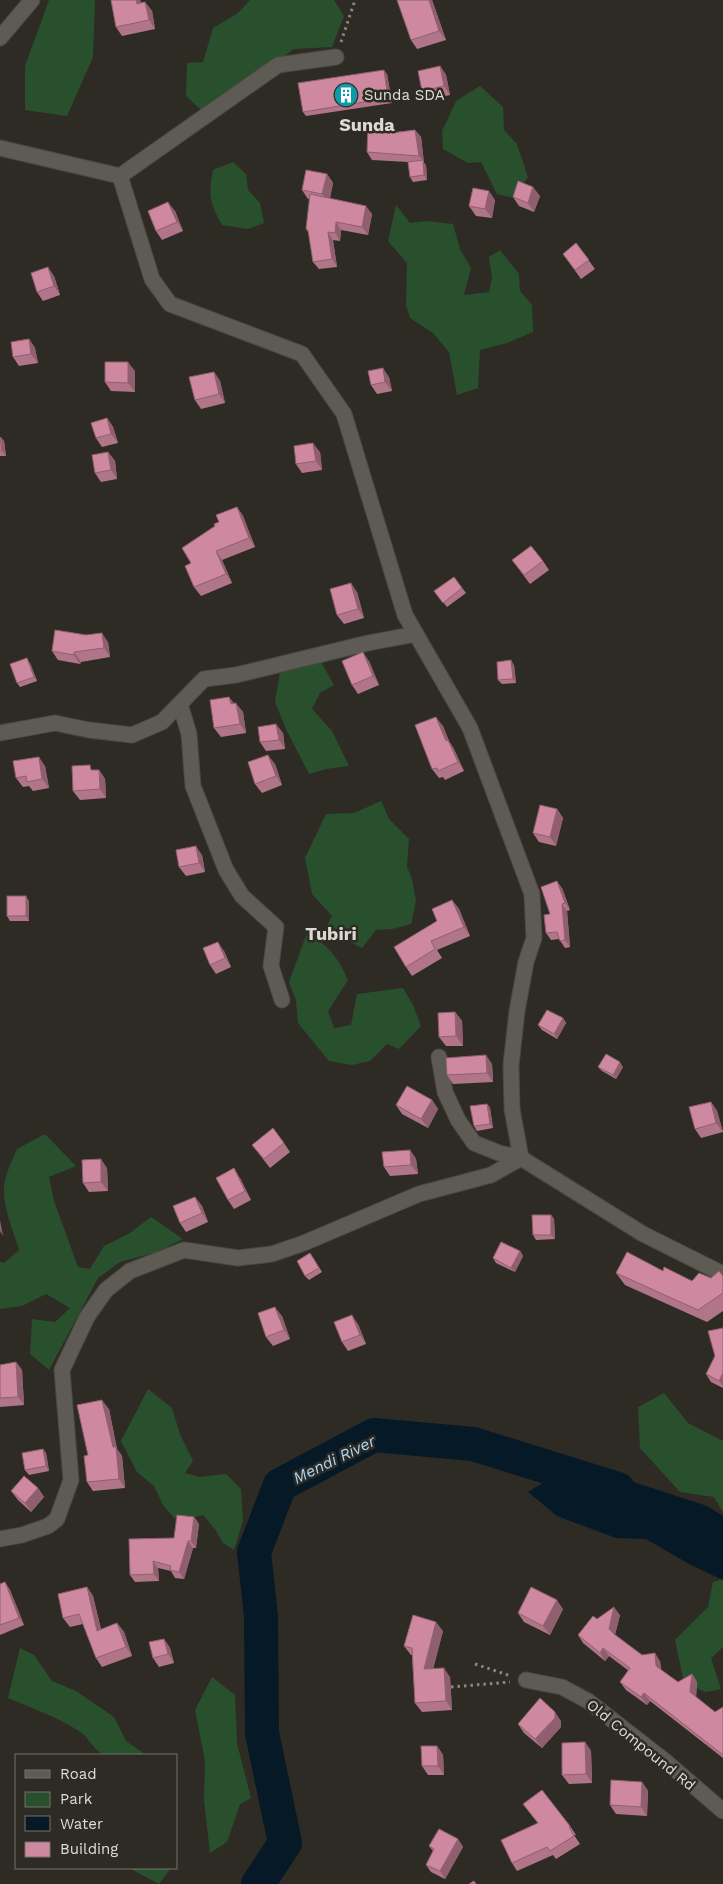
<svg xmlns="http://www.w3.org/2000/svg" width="723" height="1884" font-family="'Work Sans',sans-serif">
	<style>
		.green { fill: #28502d }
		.water { fill: #061926 }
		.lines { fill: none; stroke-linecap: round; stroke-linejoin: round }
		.river { stroke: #061926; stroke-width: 34 }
		.minor-casing { stroke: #4a4843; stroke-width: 17 }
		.path { stroke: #898782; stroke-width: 3; stroke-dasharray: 2.5 4; stroke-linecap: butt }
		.minor { stroke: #5e5b54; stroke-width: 15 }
		.wall { fill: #b17589 }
		.shaded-wall { fill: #905f6f }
		.building { fill: #ce889f; stroke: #905f6f }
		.labels { text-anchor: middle; stroke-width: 5; stroke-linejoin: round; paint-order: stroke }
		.poi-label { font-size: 15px; fill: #dfddd9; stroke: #2e2b25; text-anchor: start }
		.street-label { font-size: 15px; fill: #dfddd9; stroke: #2e2b25 }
		.water-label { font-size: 16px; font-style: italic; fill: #a6d8fb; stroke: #2e2b25 }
		.quarter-label { font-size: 18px; font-weight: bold; fill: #ddd9d2; stroke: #2e2b25 }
	</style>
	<rect width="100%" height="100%" fill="#2e2b25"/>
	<g class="green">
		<polygon points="49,0 95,0 93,57 67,116 25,110 25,66"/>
		<polygon points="250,0 334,0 344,16 332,47 294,49 236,90 201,110 186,96 187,63 203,62 213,28 238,13"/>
		<polygon points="480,86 503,107 504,130 517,144 528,177 514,198 497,194 481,162 468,163 443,149 442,131 456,101"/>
		<path d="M 233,162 L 246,174 L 248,190 L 260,203 L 264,223 L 248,229 L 222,225 C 210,203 208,195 213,170 Z"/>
		<polygon points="396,205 410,223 427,221 453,224 460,249 471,268 464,295 489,292 492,278 489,257 500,250 519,274 520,291 532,305 533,332 507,343 480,350 478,388 457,395 449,352 433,333 410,318 406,305 407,263 388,241"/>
		<polygon points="321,662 334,685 320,693 312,709 332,731 349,766 326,769 309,774 286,729 275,702 280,672"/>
		<polygon points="381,801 389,819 409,839 407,867 412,879 416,901 411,924 392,929 376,930 362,948 325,929 332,916 312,894 305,858 326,814 354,813"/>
		<path d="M 307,933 C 329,946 337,956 348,980 L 328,1011 L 334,1028 L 351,1025 L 357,994 L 403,988 L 413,1005 L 421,1026 L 399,1049 L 387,1044 L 370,1061 L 352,1065 L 329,1061 L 298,1023 L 296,1000 L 289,982 Z"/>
		<path d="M 45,1134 L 76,1166 L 49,1177 L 54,1201 L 78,1267 L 90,1269 L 104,1246 L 130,1233 L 151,1217 L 183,1239 L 157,1252 L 120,1262 L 98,1278 L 49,1370 L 30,1354 L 32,1319 L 55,1322 L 70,1308 L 46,1294 L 22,1306 L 0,1309 L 0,1262 L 4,1263 L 19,1250 C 13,1230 3,1208 4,1187 C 5,1174 12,1161 17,1149 Z"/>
		<polygon points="148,1389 172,1408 180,1434 193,1461 185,1473 200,1477 226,1474 241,1489 243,1521 234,1550 223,1543 215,1529 203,1515 177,1521 163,1505 154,1486 137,1472 121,1441"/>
		<polygon points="664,1393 688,1423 723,1441 723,1512 714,1497 680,1492 640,1448 638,1407"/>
		<polygon points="723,1579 723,1647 711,1658 721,1689 706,1692 684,1683 675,1640 708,1607 713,1582"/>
		<path d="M 20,1648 L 34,1655 L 52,1681 L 76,1691 L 114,1717 L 126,1741 L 146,1755 L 104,1755 C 93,1750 89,1737 79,1731 C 57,1717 32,1708 8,1698 Z"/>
		<polygon points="212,1677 235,1695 237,1743 251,1798 240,1804 227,1842 210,1853 204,1800 205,1761 195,1710"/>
		<polygon points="129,1868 171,1868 159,1884"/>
	</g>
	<polygon class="water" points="600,1471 707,1506 723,1516 723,1580 691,1565 646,1539 616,1538 557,1516 528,1492 546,1481"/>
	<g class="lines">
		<polyline class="river" points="258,1884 285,1843 262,1733 261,1617 254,1552 280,1485 374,1435 473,1444 618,1489"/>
		<g class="minor-casing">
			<g id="minor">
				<polyline points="0,38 32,0"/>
				<polyline points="336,57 278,65 120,176 152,279 170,304 302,354 344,414 405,615 470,728 532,894 534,938 526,962 517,1011 511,1065 512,1109 521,1158 499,1153 474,1143 458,1120 445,1092 439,1057"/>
				<polyline points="0,148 120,176"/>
				<polyline points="180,704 189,734 193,786 226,870 242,896 276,927 271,966 282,1000"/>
				<polyline points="0,733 55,723 89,730 132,735 162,722 204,679 236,675 368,643 416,634"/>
				<polyline points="0,1539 22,1535 48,1526 57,1519 71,1480 62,1370 87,1317 106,1290 130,1271 184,1250 238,1258 272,1254 304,1243 419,1194 491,1175 521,1158 643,1234 723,1274"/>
				<polyline points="526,1680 562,1687 588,1701 665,1761 723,1811"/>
			</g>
		</g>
		<g class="path">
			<polyline points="341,42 355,0"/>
			<polyline points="475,1664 511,1676"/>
			<polyline points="451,1687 510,1682"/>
		</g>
		<use href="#minor" class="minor"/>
	</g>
	<g class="wall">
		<polygon points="111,0 140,0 141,3 145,2 152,11 155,29 122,36 116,27"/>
		<polygon points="432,0 446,40 417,49 411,40"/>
		<polygon points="440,66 446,75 450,95 428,100 422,91"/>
		<polygon points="387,74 392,103 306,116 303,112"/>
		<polygon points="393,126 397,132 415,130 421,137 424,163 426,165 427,180 413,182 410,177 408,162 372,160 367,152"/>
		<polygon points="327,174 333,183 330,198 372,214 368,235 341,230 340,241 333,240 337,267 319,269 313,262 309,234 306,229 310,199 308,199 302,190"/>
		<polygon points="540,196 534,212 519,206 513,197"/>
		<polygon points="495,200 492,218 476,216 469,206"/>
		<polygon points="175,211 183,231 162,240 156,231"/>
		<polygon points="576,243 595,269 581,279 563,254"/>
		<polygon points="54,276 60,295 43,301 37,292"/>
		<polygon points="29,339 35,348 38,363 19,366 13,357"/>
		<polygon points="135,371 135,392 111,391 105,382"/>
		<polygon points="214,372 220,381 225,403 201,409 195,400"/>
		<polygon points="389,377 392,391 377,394 371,385"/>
		<polygon points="107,418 113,427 118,443 102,447 96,438"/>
		<polygon points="0,437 4,441 6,456 0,456"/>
		<polygon points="108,452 115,461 117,479 101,482 95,473"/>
		<polygon points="320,452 322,470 302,473 296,464"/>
		<polygon points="237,507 243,516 255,547 222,560 232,583 201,596 194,587 191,563 215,526"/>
		<polygon points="512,560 543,561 549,570 530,584"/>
		<polygon points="454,577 466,593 447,607 434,591"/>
		<polygon points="357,592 364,618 344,624 337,615"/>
		<polygon points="108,642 110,657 81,662 80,664 58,660 52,651"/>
		<polygon points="369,661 379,685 358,694 352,685"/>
		<polygon points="30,663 37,681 20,687 17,683"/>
		<polygon points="514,665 516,683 502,684 498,680"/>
		<polygon points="229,697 234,704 243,712 246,733 221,737 214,728"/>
		<polygon points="443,726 449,741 454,749 464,771 445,780 443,777 439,778 432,769"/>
		<polygon points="283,733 285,749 266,751 260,742"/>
		<polygon points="275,764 282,785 262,793 255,784"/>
		<polygon points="45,766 49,788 33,791 29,786 23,787 16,778"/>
		<polygon points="99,770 105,779 106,798 80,800 73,791"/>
		<polygon points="557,809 563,818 556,846 539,842 533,833"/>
		<polygon points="202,855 205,872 186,876 179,867"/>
		<polygon points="562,888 570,910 567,911 570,947 565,948 559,939 551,940 546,933 550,914"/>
		<polygon points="452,900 459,909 470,936 437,950 442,958 412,976 406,967 437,921"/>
		<polygon points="29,901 29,921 10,921 7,916"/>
		<polygon points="224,951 231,967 216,974 210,965"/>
		<polygon points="455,1012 462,1021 463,1046 446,1046 439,1037"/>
		<polygon points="563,1018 566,1023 557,1039 542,1030 538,1025"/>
		<polygon points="492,1064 493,1082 453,1084 447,1075"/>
		<polygon points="598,1067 623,1067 616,1079 602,1071"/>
		<polygon points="432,1100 438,1109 428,1128 402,1114 396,1105"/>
		<polygon points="711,1102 717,1111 723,1132 701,1138 695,1129"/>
		<polygon points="487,1104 490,1108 493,1128 477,1131 474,1126"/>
		<polygon points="284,1143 290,1152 270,1168 252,1145"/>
		<polygon points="410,1150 416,1159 418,1174 390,1176 384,1167"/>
		<polygon points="107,1168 108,1191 89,1192 83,1183"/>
		<polygon points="240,1178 251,1200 234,1209 228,1200"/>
		<polygon points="195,1197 202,1206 208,1222 186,1232 180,1223"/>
		<polygon points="551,1215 554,1219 555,1239 536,1240 533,1235"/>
		<polygon points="520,1251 523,1256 515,1272 496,1263 493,1258"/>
		<polygon points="313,1257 322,1272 309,1280 305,1276"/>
		<polygon points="663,1271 692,1281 723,1276 723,1311 707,1322 625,1285 616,1273"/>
		<polygon points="282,1316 290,1339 273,1346 266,1337"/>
		<polygon points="358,1324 366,1344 348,1351 342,1342"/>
		<polygon points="723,1328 723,1388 711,1382 706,1374 715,1356"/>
		<polygon points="16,1362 22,1370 24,1405 0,1407 0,1365"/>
		<polygon points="109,1409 117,1449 122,1456 125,1488 93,1491 87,1482 88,1455"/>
		<polygon points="43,1449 46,1453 49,1471 29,1475 25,1470"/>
		<polygon points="38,1488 44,1497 31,1512 18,1500 11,1491"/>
		<polygon points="194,1517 199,1524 196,1548 193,1548 184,1579 175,1578 171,1571 158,1568 159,1581 135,1582 130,1575 174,1538"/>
		<polygon points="5,1582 10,1590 24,1625 0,1635 0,1584"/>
		<polygon points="87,1587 93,1596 101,1629 117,1623 124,1632 132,1656 102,1667 96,1658 83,1624 70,1627 63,1618"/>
		<polygon points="563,1609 550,1635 524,1622 518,1613"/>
		<polygon points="620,1615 615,1635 642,1655 660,1661 661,1670 678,1682 692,1674 697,1682 696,1697 715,1712 723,1707 723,1758 650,1701 647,1705 626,1690 620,1682 629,1671 609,1656 605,1661 583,1643 578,1635 597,1619"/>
		<polygon points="443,1631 433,1668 450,1677 452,1710 422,1712 415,1703 412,1655 411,1655 404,1646"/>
		<polygon points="164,1639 170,1648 174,1663 159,1667 153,1658"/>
		<polygon points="561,1721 561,1727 542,1748 524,1733 518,1724"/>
		<polygon points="585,1742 591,1751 592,1783 569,1784 562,1775"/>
		<polygon points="437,1746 443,1755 444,1775 428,1775 422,1766"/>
		<polygon points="642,1782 648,1791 647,1816 616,1814 610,1805"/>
		<polygon points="523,1804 570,1826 576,1835 574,1835 580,1844 556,1859 553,1855 517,1871 512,1863 538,1823"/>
		<polygon points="458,1839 463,1847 445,1879 431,1872 426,1865 433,1851 429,1846"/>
	</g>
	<g class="shaded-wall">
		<polygon points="136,0 140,0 143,13 137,4"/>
		<polygon points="429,0 432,0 446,40 439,31"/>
		<polygon points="145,2 152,11 155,29 149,20"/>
		<polygon points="440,66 446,75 450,95 444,86"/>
		<polygon points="384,70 387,74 392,103 388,98"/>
		<polygon points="393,126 398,134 392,133"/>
		<polygon points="415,130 421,137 424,163 426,165 427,180 424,175 423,161 419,156"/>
		<polygon points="327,174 333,183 329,203 322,194"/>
		<polygon points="533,187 540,196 534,212 528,203"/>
		<polygon points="489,191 495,200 492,218 485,209"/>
		<polygon points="168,202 175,211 183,231 177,222"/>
		<polygon points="366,206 372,214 368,235 362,227"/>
		<polygon points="336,222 341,230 340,241 335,233"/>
		<polygon points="328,232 333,240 337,267 332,259"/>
		<polygon points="48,267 54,276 60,295 54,286"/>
		<polygon points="29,339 35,348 38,363 31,354"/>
		<polygon points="128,362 135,371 135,392 128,383"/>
		<polygon points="383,368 389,377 392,391 385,382"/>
		<polygon points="214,372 220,381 225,403 219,394"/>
		<polygon points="107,418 113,427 118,443 111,434"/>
		<polygon points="1,437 4,441 6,456 2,451"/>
		<polygon points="313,443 320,452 322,470 316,461"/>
		<polygon points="108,452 115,461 117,479 111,470"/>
		<polygon points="237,507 243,516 255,547 249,538"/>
		<polygon points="216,551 222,560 232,583 226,574"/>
		<polygon points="351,583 357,592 364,618 358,609"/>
		<polygon points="102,633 108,642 110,657 104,648"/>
		<polygon points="74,652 81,662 80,664 74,655"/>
		<polygon points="363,652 369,661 379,685 373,676"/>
		<polygon points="27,658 30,663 37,681 34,677"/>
		<polygon points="511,660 514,665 516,683 513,679"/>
		<polygon points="229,697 236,706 231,704"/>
		<polygon points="236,703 243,712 246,733 240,724"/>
		<polygon points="436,717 443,726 449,741 454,749 464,771 458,762 446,741"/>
		<polygon points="276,724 283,733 285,749 279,740"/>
		<polygon points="268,755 275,764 282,785 276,776"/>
		<polygon points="39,757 45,766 49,788 42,779"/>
		<polygon points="99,770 105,779 106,798 100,789"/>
		<polygon points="557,809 563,818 556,846 550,837"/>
		<polygon points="196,846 202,855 205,872 199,863"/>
		<polygon points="557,881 562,888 570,910 565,903"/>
		<polygon points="26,896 29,901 29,921 26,916"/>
		<polygon points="452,900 459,909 470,936 464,927"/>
		<polygon points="562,904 567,911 570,947 565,940"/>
		<polygon points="218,942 224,951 231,967 225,958"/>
		<polygon points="455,1012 462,1021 463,1046 456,1036"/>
		<polygon points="563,1018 566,1023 557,1039 554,1034"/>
		<polygon points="486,1055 492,1064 493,1082 487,1073"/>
		<polygon points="620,1062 623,1067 616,1079 613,1075"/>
		<polygon points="432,1100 438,1109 428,1128 421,1119"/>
		<polygon points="711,1102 717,1111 723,1132 716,1123"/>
		<polygon points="487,1104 490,1108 493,1128 490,1124"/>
		<polygon points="410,1150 416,1159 418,1174 411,1165"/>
		<polygon points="101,1159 107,1168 108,1191 101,1182"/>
		<polygon points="234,1168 240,1178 251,1200 245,1191"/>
		<polygon points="195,1197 202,1206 208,1222 202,1213"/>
		<polygon points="551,1215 554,1219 555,1239 551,1235"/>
		<polygon points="0,1220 3,1236 0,1231"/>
		<polygon points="520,1251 523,1256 515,1272 511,1268"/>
		<polygon points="275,1307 282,1316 290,1339 284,1330"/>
		<polygon points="352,1315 358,1324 366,1344 360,1335"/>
		<polygon points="16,1362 22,1370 24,1405 18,1397"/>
		<polygon points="723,1373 723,1386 719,1381"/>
		<polygon points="102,1400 109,1409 117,1449 122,1456 125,1488 119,1479"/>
		<polygon points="43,1449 46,1453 49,1471 46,1466"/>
		<polygon points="38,1488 44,1497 31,1512 25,1503"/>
		<polygon points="194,1517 199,1524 196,1548 191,1541"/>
		<polygon points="188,1541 193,1548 184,1579 179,1572"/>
		<polygon points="153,1561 158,1568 159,1581 154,1574"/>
		<polygon points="5,1582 10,1590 24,1625 19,1618"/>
		<polygon points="87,1587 93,1596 103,1640 97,1631"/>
		<polygon points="557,1600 563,1609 550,1635 543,1626"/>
		<polygon points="614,1607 620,1615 614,1637 609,1629"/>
		<polygon points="436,1622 443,1631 431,1678 424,1669"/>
		<polygon points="117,1623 124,1632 132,1656 126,1647"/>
		<polygon points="164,1639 170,1648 174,1663 168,1654"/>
		<polygon points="603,1648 609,1656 605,1661 600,1653"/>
		<polygon points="655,1653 660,1661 662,1674 656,1666"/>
		<polygon points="444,1668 450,1677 452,1710 446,1701"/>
		<polygon points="692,1674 697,1682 696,1700 690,1692"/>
		<polygon points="644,1693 650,1701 647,1705 641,1697"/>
		<polygon points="555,1712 561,1721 561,1727 542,1748 535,1739"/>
		<polygon points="585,1742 591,1751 592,1783 586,1774"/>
		<polygon points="437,1746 443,1755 444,1775 438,1766"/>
		<polygon points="642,1782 648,1791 647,1816 641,1807"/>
		<polygon points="458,1839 463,1847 445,1879 440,1871"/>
	</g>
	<g class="building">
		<polygon points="111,0 136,0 137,4 145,2 149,20 116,27"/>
		<polygon points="397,0 429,0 439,31 411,40"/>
		<polygon points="440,66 444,86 422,91 418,71"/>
		<polygon points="384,70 388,98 303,112 298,83"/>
		<polygon points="368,124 393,126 392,133 415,130 419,156 367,152"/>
		<polygon points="423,160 424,175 410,177 408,162"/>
		<polygon points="306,170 327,174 322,194 302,190"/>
		<polygon points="518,181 533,187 528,203 513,197"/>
		<polygon points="473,188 489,191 485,209 469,206"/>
		<polygon points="310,194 366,206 362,227 336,222 335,233 328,232 332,259 313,262 308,230 306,229"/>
		<polygon points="168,202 177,222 156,231 148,211"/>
		<polygon points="576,243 589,260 575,270 563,254"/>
		<polygon points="48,267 54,286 37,292 31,273"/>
		<polygon points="29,339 31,354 13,357 11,342"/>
		<polygon points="105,362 128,362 128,383 105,382"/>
		<polygon points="383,368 385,382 371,385 368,371"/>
		<polygon points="214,372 219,394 195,400 189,377"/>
		<polygon points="107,418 111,434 96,438 91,423"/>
		<polygon points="0,437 2,451 0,451"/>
		<polygon points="313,443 316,461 296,464 294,446"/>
		<polygon points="108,452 111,470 95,473 92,455"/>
		<polygon points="237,507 249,538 216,551 226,574 194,587 185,566 191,563 182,548 215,526 214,524 219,522 216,515"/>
		<polygon points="531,546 543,561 524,575 512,560"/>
		<polygon points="454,577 462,588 443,603 434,591"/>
		<polygon points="351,583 358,609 337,615 330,589"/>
		<polygon points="55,630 86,635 102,633 104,648 74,652 74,655 52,651"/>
		<polygon points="363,652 373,676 352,685 342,661"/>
		<polygon points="27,658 34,677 17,683 10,664"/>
		<polygon points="511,660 513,679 498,680 497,662"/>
		<polygon points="229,697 231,704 236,703 240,724 214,728 210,700"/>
		<polygon points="436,717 446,741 448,740 458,762 438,771 437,768 432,769 415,725"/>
		<polygon points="276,724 279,740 260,742 258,727"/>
		<polygon points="268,755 276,776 255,784 248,762"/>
		<polygon points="39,757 42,779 27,782 26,776 16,778 13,761"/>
		<polygon points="90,765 91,770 99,770 100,789 73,791 72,766"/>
		<polygon points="540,805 557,809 550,837 533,833"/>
		<polygon points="196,846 199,863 179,867 176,850"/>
		<polygon points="557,881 565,903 562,904 565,940 560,941 557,932 546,933 544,915 550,914 541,887"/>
		<rect x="7" y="896" width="19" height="20"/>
		<polygon points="452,900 464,927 431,941 435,949 406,967 394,947 437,921 432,909"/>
		<polygon points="218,942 225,958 210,965 203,948"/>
		<polygon points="547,1010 563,1018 554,1034 538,1025"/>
		<polygon points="455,1012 456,1036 439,1037 438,1013"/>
		<polygon points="606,1054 620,1062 613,1075 598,1067"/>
		<polygon points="486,1055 487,1073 447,1075 446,1058"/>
		<polygon points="407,1086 432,1100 421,1119 396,1105"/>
		<polygon points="711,1102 716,1123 695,1129 689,1107"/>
		<polygon points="487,1104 490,1124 474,1126 470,1106"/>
		<polygon points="273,1128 284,1143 264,1159 252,1145"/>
		<polygon points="410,1150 411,1165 384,1167 382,1152"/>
		<polygon points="101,1159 101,1182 83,1183 82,1160"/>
		<polygon points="234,1168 245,1191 228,1200 216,1178"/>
		<polygon points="195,1197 202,1213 180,1223 173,1206"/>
		<polygon points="532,1215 551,1215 551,1235 533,1235"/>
		<polygon points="501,1242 520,1251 511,1268 493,1258"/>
		<polygon points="627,1252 663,1271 664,1267 692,1281 699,1273 711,1278 719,1271 723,1276 723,1293 698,1310 616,1273"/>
		<polygon points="310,1253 319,1268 305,1276 297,1261"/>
		<polygon points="275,1307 284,1330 266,1337 258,1313"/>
		<polygon points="352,1315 360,1335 342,1342 334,1322"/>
		<polygon points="723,1328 723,1373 719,1381 706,1374 715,1356 708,1331"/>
		<polygon points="16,1362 18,1397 0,1398 0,1365"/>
		<polygon points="102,1400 113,1447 116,1447 119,1479 87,1482 84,1456 88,1455 77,1405"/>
		<polygon points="43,1449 46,1466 25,1470 22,1453"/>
		<polygon points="24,1476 38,1488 25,1503 11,1491"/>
		<polygon points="177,1515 194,1517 191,1541 188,1541 179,1572 170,1570 171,1566 153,1561 154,1574 130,1575 129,1539 174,1538"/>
		<polygon points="5,1582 19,1618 0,1625 0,1584"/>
		<polygon points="87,1587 97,1631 117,1623 126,1647 96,1658 79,1614 63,1618 58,1594"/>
		<polygon points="531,1587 557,1600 543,1626 518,1613"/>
		<polygon points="614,1607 609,1629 614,1634 642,1655 655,1653 656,1666 678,1682 692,1674 690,1692 715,1712 723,1707 723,1755 644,1693 641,1697 620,1682 630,1668 603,1648 600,1653 578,1635 593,1616 597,1619"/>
		<polygon points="413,1615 436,1622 424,1669 444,1668 446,1701 415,1703 412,1648 404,1646"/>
		<polygon points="164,1639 168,1654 153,1658 149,1642"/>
		<polygon points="540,1698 555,1712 555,1718 535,1739 518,1724"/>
		<polygon points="585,1742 586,1774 562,1775 562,1743"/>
		<polygon points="421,1746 437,1746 438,1766 422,1766"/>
		<polygon points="611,1780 642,1782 641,1807 610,1805"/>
		<polygon points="542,1790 570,1826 569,1827 574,1836 550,1851 547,1847 512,1863 501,1840 538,1823 523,1804"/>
		<polygon points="439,1829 458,1839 440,1871 426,1865 434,1849 429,1846"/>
		<polygon points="474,1881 476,1884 469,1884"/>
	</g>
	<defs>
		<g id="building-disc" transform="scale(1.25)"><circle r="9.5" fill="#0f9aa8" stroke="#2e2b25"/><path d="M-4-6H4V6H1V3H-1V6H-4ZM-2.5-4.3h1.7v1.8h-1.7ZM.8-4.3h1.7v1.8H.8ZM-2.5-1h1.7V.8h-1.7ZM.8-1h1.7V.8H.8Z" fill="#fff"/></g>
	</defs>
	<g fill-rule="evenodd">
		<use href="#building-disc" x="346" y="95"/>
	</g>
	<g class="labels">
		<g class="poi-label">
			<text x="364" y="100">Sunda SDA</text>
		</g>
		<g class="street-label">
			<text transform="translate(641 1745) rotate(39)" y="5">Old Compound Rd</text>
		</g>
		<g class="water-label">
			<text transform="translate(334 1459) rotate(-26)" y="6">Mendi River</text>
		</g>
		<g class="quarter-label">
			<text x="367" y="131">Sunda</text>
			<text x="331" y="940">Tubiri</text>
		</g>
	</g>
	<rect x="15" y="1754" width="162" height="115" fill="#2e2b25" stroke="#75726d"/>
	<rect x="25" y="1770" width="25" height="8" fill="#5e5b54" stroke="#75726d"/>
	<text x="60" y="1779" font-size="15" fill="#dfddd9">Road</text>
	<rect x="25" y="1792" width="25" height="15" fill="#28502d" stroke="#75726d"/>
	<text x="60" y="1804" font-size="15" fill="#dfddd9">Park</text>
	<rect x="25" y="1816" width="25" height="15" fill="#061926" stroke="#75726d"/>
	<text x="60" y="1829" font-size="15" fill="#dfddd9">Water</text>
	<rect x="25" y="1842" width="25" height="15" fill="#ce889f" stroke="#75726d"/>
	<text x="60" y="1854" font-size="15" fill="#dfddd9">Building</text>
</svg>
